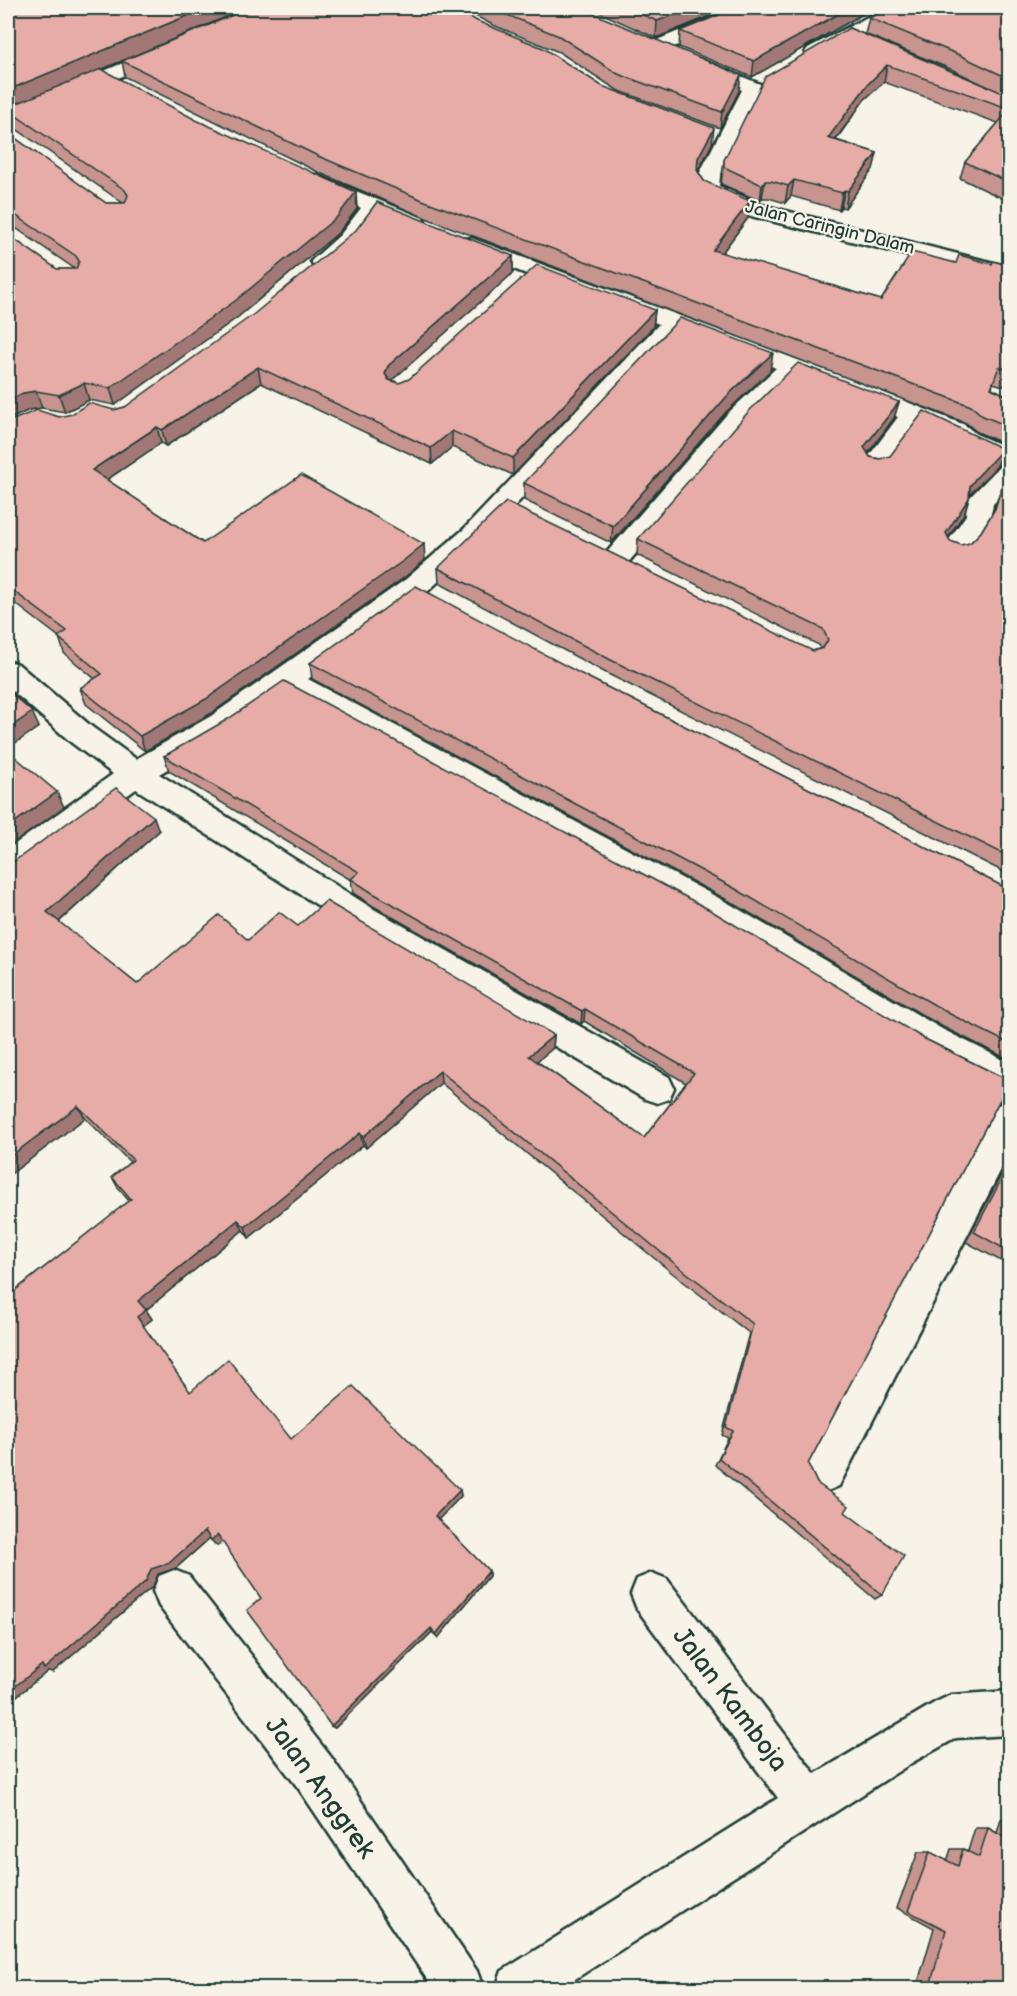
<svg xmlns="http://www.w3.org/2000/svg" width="1017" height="1996" font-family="'Balsamiq Sans',sans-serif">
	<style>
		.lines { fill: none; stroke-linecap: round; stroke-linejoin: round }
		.minor-casing { stroke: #1f3d34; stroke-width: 5 }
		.major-casing { stroke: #1f3d34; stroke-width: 5 }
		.minor { fill: #f7f3e8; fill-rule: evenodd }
		.major { fill: #f7f3e8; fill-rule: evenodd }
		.wall { fill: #c79490; stroke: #1f3d34; stroke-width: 1.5 }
		.shaded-wall { fill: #a27876; stroke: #1f3d34; stroke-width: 1.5 }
		.building { fill: #e7aca8; stroke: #1f3d34; stroke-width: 1.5 }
		.labels { text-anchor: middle; stroke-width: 4.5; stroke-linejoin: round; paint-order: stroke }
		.far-street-label { font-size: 18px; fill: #1f3d34; stroke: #f7f3e8 }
		.near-street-label { font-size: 26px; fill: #1f3d34; stroke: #f7f3e8 }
	</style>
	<rect width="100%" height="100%" fill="#f7f3e8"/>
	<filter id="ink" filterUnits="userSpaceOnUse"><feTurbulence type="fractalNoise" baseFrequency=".0167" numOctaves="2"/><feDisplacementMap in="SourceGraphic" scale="12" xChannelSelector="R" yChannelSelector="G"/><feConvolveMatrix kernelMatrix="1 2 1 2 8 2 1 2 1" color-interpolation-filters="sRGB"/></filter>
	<g filter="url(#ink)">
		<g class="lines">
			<g class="minor-casing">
				<g id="minor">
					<polygon points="734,8 758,8 756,12 664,51 650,51 647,47 650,43"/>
					<polygon points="885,8 907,8 905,12 822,56 808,56 805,52 808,48"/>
					<polygon points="699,59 760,84 763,88 720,176 719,186 762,205 1010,267 1010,281 747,215 703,195 697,185 698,176 742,90 692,69 689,65"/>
					<path d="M 316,175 L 423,218 L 426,223 L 423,228 L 407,228 L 378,215 C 364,234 341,272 314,266 L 311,261 L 340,235 L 361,208 L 308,186 L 305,181 L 308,176 Z"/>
					<path d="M 471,238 L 839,375 L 965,425 L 976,434 L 1010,449 L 1010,487 L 993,504 C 992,518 976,548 965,556 C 959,561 952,558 946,556 L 942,550 L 966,515 L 967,502 L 971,496 L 1001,465 L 918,425 L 884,471 L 875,473 L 866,471 L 862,465 L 898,417 L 796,376 L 746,425 L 626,565 L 617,567 L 608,565 L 604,558 L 608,551 L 728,413 L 776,368 L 678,331 L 482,541 L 426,593 L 308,679 L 730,904 L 942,1029 L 1010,1063 L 1010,1095 L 918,1049 L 708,922 L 287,694 L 231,732 L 159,774 L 372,908 L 669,1077 L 674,1088 L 669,1099 L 657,1103 L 645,1099 L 350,926 L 136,789 L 19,874 L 8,877 L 8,849 L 113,774 L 72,743 L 8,687 L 8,661 L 18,664 L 92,727 L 136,759 L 211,716 L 406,579 L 464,529 L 659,324 L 463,250 L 460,245 L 463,240 Z"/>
					<polygon points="1010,1101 1010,1152 839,1486 825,1492 811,1486 805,1472 811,1458 998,1105"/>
					<polygon points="174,1570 189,1576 331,1757 477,1971 483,1988 433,1988 299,1789 159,1606 153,1591 159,1576"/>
					<polygon points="652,1573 667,1579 815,1774 936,1702 951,1695 1010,1691 1010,1735 956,1738 913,1762 561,1988 496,1988 502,1971 778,1798 637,1609 631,1594 637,1579"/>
				</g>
			</g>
			<g class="major-casing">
				<polygon id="major" points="166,45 173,47 176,51 173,55 8,124 8,111"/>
			</g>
			<use href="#minor" class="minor"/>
			<use href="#major" class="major"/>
		</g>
		<g class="wall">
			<polygon points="8,8 99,70 357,209 338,233 238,317 115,405 89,400 65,412 42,408 29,410 8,420 8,235 57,269 75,269 17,229 8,227 8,133 106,203 123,203 16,129 8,127"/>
			<polygon points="460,8 583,8 739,91 720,128 617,90 559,52 493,25"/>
			<polygon points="590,8 729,8 656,38"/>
			<polygon points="736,8 878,8 868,11 752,77 679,47 680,31"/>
			<polygon points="1010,8 1010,202 960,178 965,162 998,123 884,82 864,100 836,140 877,153 873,169 845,208 841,207 839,210 791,196 785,203 769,198 762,198 760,201 721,184 724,160 849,28 988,87 953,70 865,34 869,18"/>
			<polygon points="477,21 602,86 712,144 698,171 704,181 748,218 722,253 881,300 956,263 992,264 1010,266 1010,388 993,383 992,388 1010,397 1010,446 977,432 966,423 426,218 320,173 125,77 122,61"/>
			<polygon points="513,256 513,273 392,380 399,383 655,310 653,327 513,475 452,447 432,464 261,383 166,446 161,443 107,480 203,543 425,560 405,577 210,714 145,751 86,704 80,688 95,679 64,653 59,637 8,598 8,422 59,417 114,410 125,407"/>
			<polygon points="770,371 726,412 611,543 524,500 524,483"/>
			<polygon points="899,402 894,418 868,453 870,457 880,459 1003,449 997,466 970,494 969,498 964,514 948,538 950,541 961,545 970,543 981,532 993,512 1001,489 1010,480 1010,875 608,674 439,583 438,568 813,651 821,648 819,645 637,555 638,539"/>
			<polygon points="310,663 587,677 1010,890 1010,1060 943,1027 731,902 312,679"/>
			<polygon points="164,756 923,1038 1010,1081 1010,1100 998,1103 808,1464 817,1483 845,1512 882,1595 875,1599 715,1465 728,1438 722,1435 749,1333 671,1272 441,1083 366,1148 363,1145 249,1238 243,1230 146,1310 152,1319 143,1326 190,1392 291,1439 460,1490 461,1496 438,1520 489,1571 489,1576 438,1638 432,1632 335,1728 331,1726 261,1598 223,1542 217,1546 210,1538 176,1568 158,1574 153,1586 53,1672 48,1671 8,1703 8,1292 9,1295 129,1201 118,1188 112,1177 130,1162 85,1118 8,1176 8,863 159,831 59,922 137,984 248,940 298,926 554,1035 553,1048 537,1061 644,1138 686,1083 584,1021 581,1024 373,906 353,893 351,880 169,771"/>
			<polygon points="1010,1158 1010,1266 966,1242"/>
			<polygon points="1001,1819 1010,1819 1010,1989 916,1989 934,1928 897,1908 918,1852 930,1852 947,1861 951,1849 963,1849 968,1851 975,1828 988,1828 997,1833"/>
		</g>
		<g class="shaded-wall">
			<polygon points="206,8 247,8 8,109 8,90"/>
			<polygon points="692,8 729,8 656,38 657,21"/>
			<polygon points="849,8 878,8 868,11 752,77 754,61"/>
			<polygon points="887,65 884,82 864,100 825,154 828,138 868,84"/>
			<polygon points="741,75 739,91 720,128 722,112"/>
			<polygon points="714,128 712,144 696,175 698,158"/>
			<polygon points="877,153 873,169 845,208 848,191"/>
			<polygon points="794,180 791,196 785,203 788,186"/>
			<polygon points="765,181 762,198 760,201 762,185"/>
			<polygon points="845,190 841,207 839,210 842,193"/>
			<polygon points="356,192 357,209 338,233 238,317 115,405 110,388"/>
			<polygon points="750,201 748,218 711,267 713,250"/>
			<polygon points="513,256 513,273 390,382 385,374 388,366"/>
			<polygon points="655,310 653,327 513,475 513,458"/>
			<polygon points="773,353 770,371 726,412 611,543 613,526 729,394"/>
			<polygon points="258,367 261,383 166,446 162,430"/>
			<polygon points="84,383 89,400 65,412 59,395"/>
			<polygon points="36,391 42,408 29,410 8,420 8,401 23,393"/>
			<polygon points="899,402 894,418 860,464 864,447"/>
			<polygon points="157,427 161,443 97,486 92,470"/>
			<polygon points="452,431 452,447 432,464 431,448"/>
			<polygon points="1003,449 997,466 969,495 970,486 975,479"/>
			<polygon points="969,498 964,514 940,549 946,533"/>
			<polygon points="424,544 425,560 405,577 210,714 145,751 140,736"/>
			<polygon points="32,712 39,727 8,748 8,729"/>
			<polygon points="57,792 64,807 8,847 8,827"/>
			<polygon points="154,817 159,831 54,926 47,912"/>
			<polygon points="585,1009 584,1021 581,1024 582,1011"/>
			<polygon points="554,1035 553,1048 529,1068 529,1056"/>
			<polygon points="440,1071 441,1083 366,1148 363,1137"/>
			<polygon points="1010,1090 1010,1100 996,1104 1004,1092"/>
			<polygon points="78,1106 85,1118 8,1176 8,1158"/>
			<polygon points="360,1133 363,1145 249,1238 245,1227"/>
			<polygon points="238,1220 243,1230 146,1310 152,1319 143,1326 137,1317 138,1301"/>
			<polygon points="460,1490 461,1496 436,1522 435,1516"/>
			<polygon points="205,1531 211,1537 176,1568 158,1574 153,1586 53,1672 48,1671 8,1703 8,1692 151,1569"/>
			<polygon points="218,1535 224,1541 217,1546 211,1540"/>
			<polygon points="489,1571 489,1576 438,1638 436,1634"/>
			<polygon points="431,1628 432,1632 335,1728 331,1726"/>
		</g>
		<g class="building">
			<polygon points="8,8 206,8 8,90"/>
			<polygon points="250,8 455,8 477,21 543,48 602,86 714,128 698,158 697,170 704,181 750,201 713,250 881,300 912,252 956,263 959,255 992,264 993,261 1010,266 1010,370 999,367 991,388 1010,397 1010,427 983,416 971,406 425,201 318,156 122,61"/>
			<polygon points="490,8 583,8 604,18 741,75 722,112 618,74 559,36"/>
			<polygon points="627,8 692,8 657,21"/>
			<polygon points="736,8 849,8 754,61 680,31"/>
			<polygon points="890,8 1010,8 1010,79 957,54 869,18"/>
			<polygon points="849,28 1010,96 1010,109 887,65 868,84 828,138 877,153 848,191 845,190 842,193 794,180 788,186 771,181 765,181 762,185 724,167 724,160 765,77"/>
			<polygon points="101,69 196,120 356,192 337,217 235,301 110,388 84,383 59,395 36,391 23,393 8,401 8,235 57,269 76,269 79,261 76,256 12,213 8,212 8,133 106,203 125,203 128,195 125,190 12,113 8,112 8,107"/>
			<polygon points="1010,109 1010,183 965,162"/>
			<polygon points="377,202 513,256 388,366 385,374 389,380 399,383 409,379 537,265 655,310 513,458 452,431 431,448 258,367 162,430 157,427 92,470 203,543 301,475 424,544 403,561 206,699 140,736 80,688 102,674 58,637 67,631 8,587 8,422 37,410 59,417 72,414 89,403 114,410 125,407 254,314 356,230"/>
			<polygon points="680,318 773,353 729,394 613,526 524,483"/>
			<polygon points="798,363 899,402 864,447 870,457 880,459 890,456 924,411 1003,449 975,479 970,486 969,498 946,533 950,541 961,545 970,543 981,532 995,509 1001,489 1010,480 1010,857 609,659 438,568 506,502 813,651 823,648 828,640 823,629 638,539 750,410"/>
			<polygon points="416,586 587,677 1010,890 1010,1044 950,1014 734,888 310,663"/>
			<polygon points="284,681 710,910 923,1038 1010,1081 1010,1090 1004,1092 808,1464 817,1483 849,1506 845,1512 904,1556 882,1595 719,1458 733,1431 726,1427 753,1324 674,1263 440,1071 363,1137 360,1133 245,1227 238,1220 138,1301 146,1310 137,1317 190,1392 228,1359 291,1439 353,1386 460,1490 435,1516 489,1571 436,1634 431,1628 331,1726 247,1610 261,1598 218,1535 211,1540 205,1531 169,1563 151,1569 146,1581 44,1669 42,1665 8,1692 8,1296 131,1199 112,1177 133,1160 78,1106 8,1158 8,863 13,862 116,788 154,817 47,912 137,984 219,915 248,940 279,912 298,926 326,901 554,1035 529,1056 644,1138 694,1073 585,1009 582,1011 371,892 351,879 359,872 164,756 228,719"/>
			<polygon points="8,691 32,712 8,729"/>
			<polygon points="8,751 57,792 8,827"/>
			<polygon points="1010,1163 1010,1252 974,1232"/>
			<polygon points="988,1828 1009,1840 1010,1838 1010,1989 929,1989 946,1930 908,1911 930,1852 958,1866 963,1849 979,1857"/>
		</g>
	</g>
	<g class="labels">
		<g class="far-street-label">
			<text transform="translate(830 227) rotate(14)" y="6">Jalan Caringin Dalam</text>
		</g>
		<g class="near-street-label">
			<text transform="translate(731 1699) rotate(53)" y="9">Jalan Kamboja</text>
			<text transform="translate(321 1787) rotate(54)" y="9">Jalan Anggrek</text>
		</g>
	</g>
	<rect width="1017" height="1996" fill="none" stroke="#f7f3e8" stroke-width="30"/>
	<rect x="15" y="15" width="987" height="1966" fill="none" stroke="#1f3d34" stroke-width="2" filter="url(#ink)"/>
</svg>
